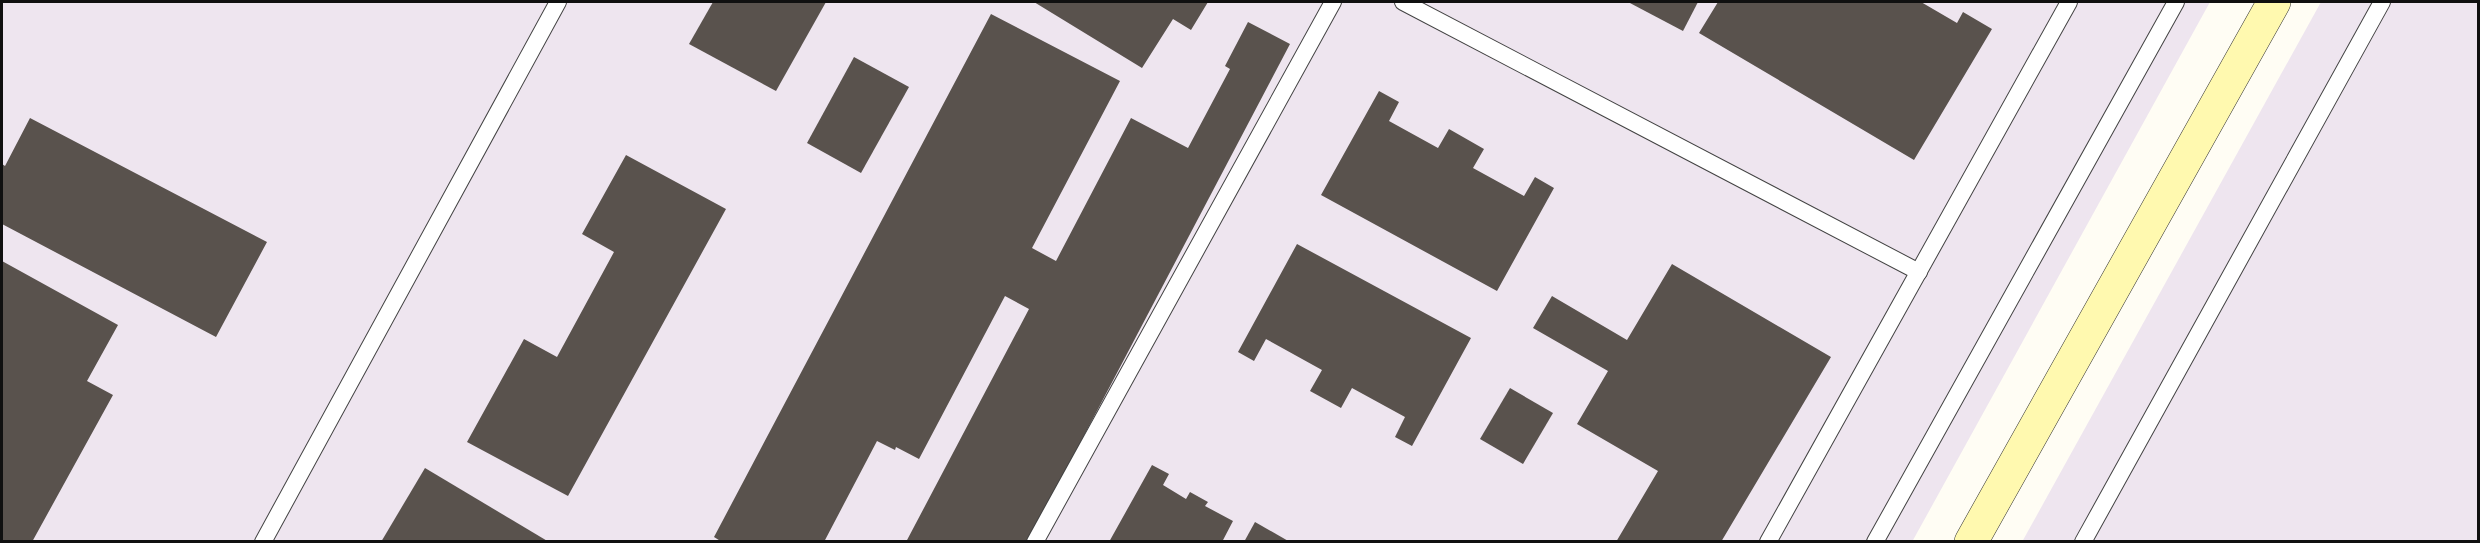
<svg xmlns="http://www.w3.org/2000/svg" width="2480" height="543" font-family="'Playfair Display',serif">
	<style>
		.industrial { fill: #eee5ef }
		.building { fill: #59524d }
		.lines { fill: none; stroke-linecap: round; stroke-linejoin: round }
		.lane-casing { stroke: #434343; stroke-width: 18 }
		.secondary-casing { stroke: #323232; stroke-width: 34 }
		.lane { stroke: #fff; stroke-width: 16 }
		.secondary { stroke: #fff9af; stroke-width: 33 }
	</style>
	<rect width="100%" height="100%" fill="#fffdf4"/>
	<g class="industrial">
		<polygon points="2,2 2210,2 1912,542 2,541"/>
		<polygon points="2321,2 2478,2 2478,541 2022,542"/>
	</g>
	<g class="building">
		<polygon points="713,2 826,2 776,91 689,44"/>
		<polygon points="1034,2 1208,2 1191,30 1173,19 1142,68"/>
		<polygon points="1628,2 1698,2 1683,31"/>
		<polygon points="1718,2 1921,2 1957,23 1963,12 1992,29 1914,160 1699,33"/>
		<polygon points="991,14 1120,81 1032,248 1056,261 1131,118 1188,148 1230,69 1225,66 1248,22 1290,44 1028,542 906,542 1029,309 1005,296 919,459 896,447 895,450 877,441 824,542 722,542 714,537"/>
		<polygon points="854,57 909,87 861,173 807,143"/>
		<polygon points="1379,91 1399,102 1389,121 1438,148 1449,129 1484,149 1473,168 1524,196 1535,177 1554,188 1497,291 1321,195"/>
		<polygon points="30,118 267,242 216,337 2,224 2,164 5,166"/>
		<polygon points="626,155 726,209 568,496 467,442 524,339 557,357 614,252 582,234"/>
		<polygon points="1297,244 1471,338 1412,446 1395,437 1405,417 1352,388 1341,408 1310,391 1322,370 1266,339 1254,361 1238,352"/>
		<polygon points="2,261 118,325 87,381 113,395 32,542 2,542"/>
		<polygon points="1672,264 1831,357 1721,542 1616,542 1658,471 1577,424 1608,371 1533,328 1552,296 1627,340"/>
		<polygon points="1510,388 1553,413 1523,464 1480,439"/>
		<polygon points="1152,465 1169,474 1163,485 1186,499 1190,492 1208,502 1205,506 1233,521 1222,542 1109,542"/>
		<polygon points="425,468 549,542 381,542"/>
		<polygon points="1255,522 1290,542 1244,542"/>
	</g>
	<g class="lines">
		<g class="lane-casing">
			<g id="lane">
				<polyline points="1403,2 1919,272"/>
				<polyline points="263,542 558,2"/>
				<polyline points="1035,542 1333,2"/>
				<polyline points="1768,542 2069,2"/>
				<polyline points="1875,542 2176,2"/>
				<polyline points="2083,542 2382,2"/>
			</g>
		</g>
		<g class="secondary-casing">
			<polyline id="secondary" points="1971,542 2274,2"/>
		</g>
		<use href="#lane" class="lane"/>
		<use href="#secondary" class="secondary"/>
	</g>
	<rect width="2480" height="543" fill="none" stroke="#101010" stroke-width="6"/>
</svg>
